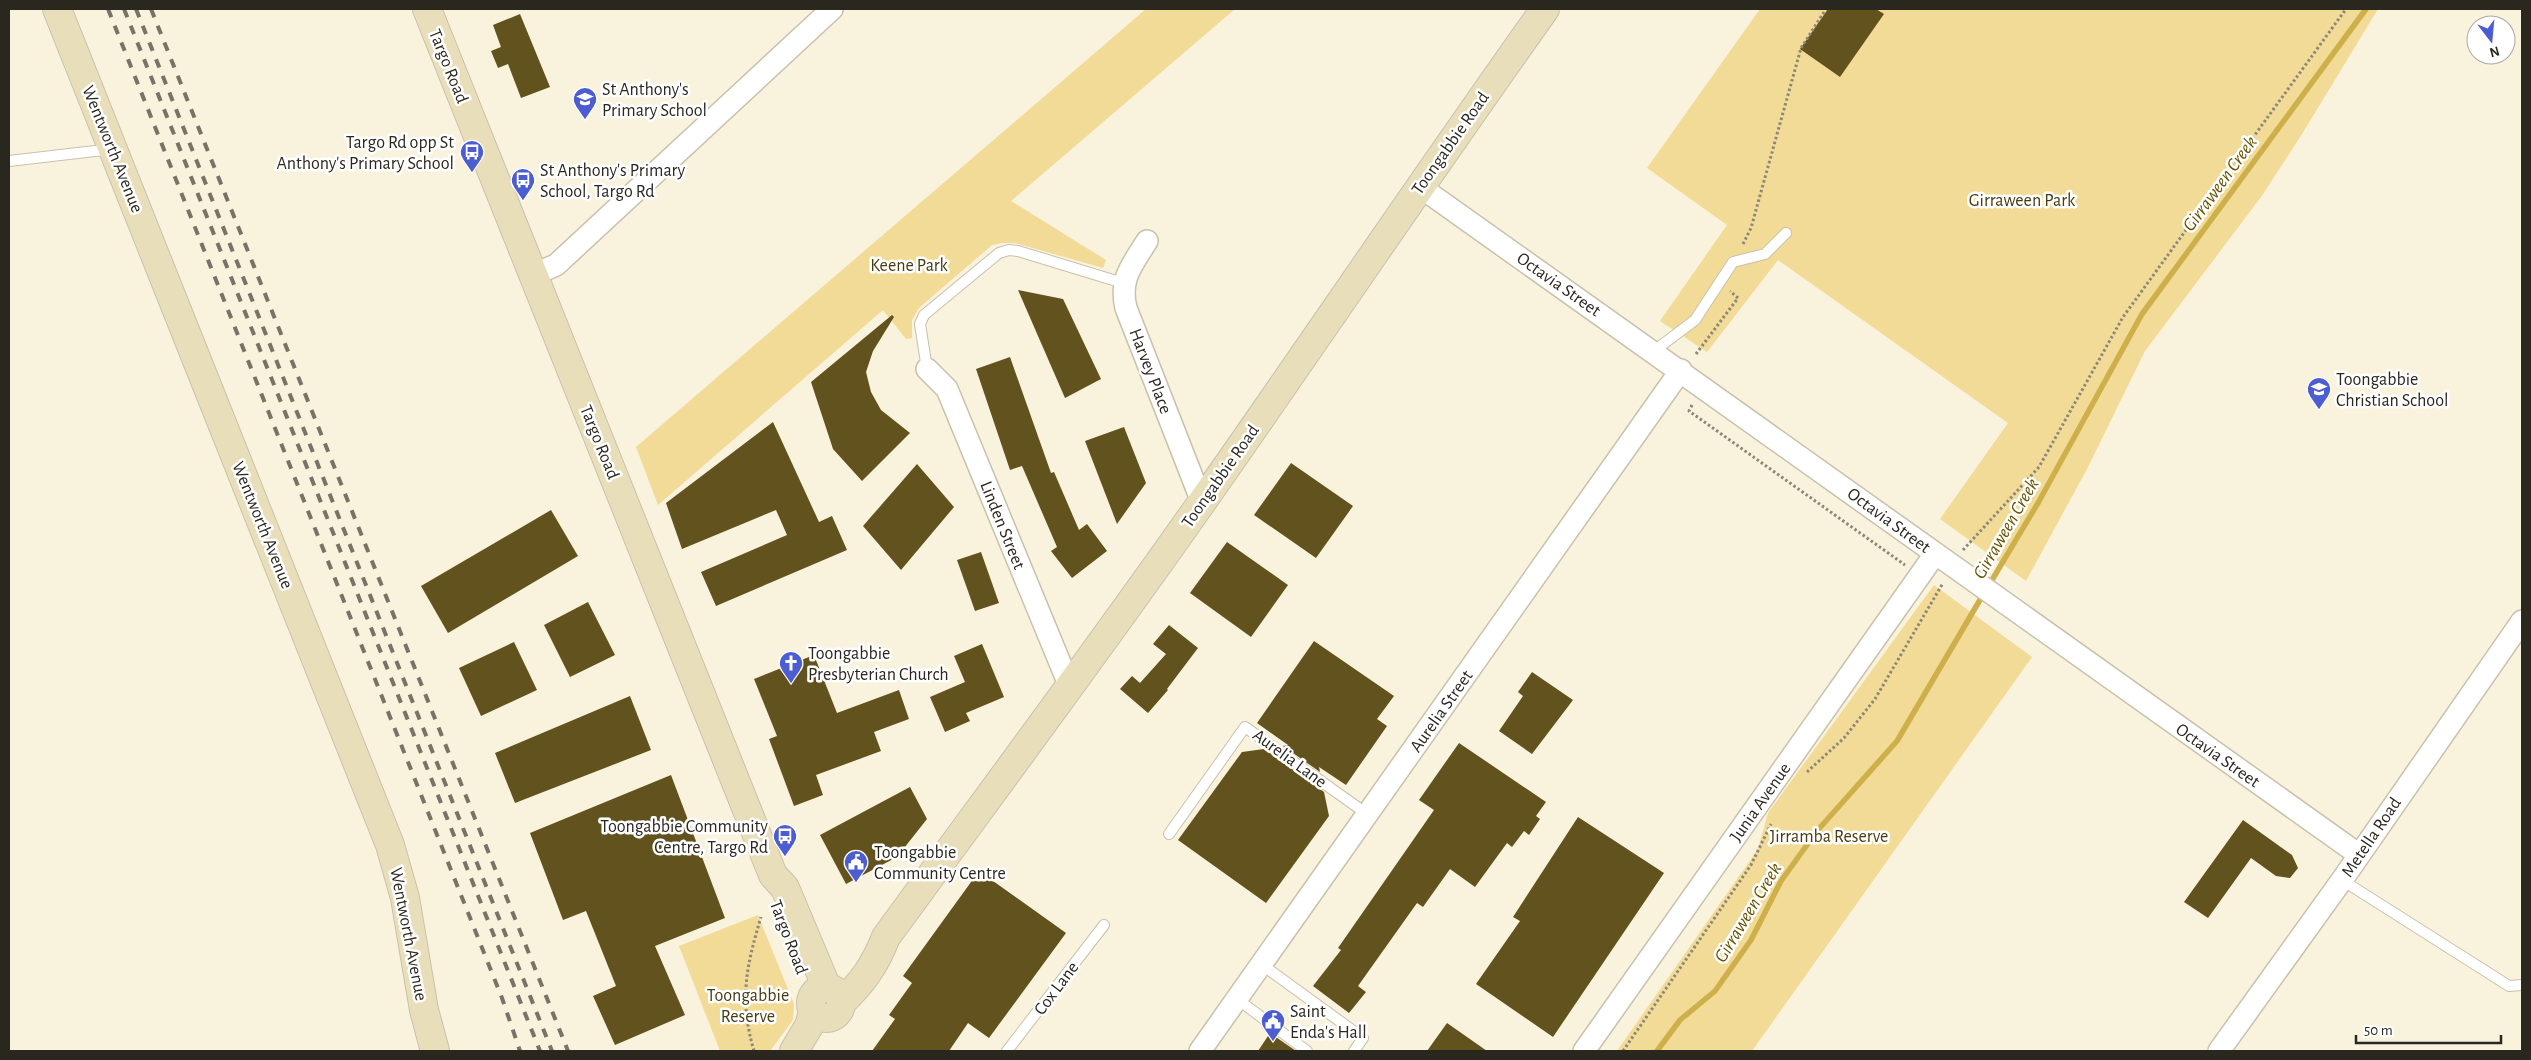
<svg xmlns="http://www.w3.org/2000/svg" width="2531" height="1060" font-family="'Alegreya Sans',sans-serif">
	<style>
		.green { fill: #f2db96 }
		.lines { fill: none; stroke-linecap: round; stroke-linejoin: round }
		.stream { stroke: #cdaf4b; stroke-width: 5.5 }
		.building { fill: #62521d }
		.lane-casing { stroke: #c8c1ac; stroke-width: 12 }
		.street-casing { stroke: #c8c1ac; stroke-width: 24 }
		.secondary-casing { stroke: #c8c1ac; stroke-width: 30 }
		.path { stroke: #8c8778; stroke-width: 3; stroke-dasharray: 2.5 2.5; stroke-linecap: butt }
		.lane { stroke: #fff; stroke-width: 10 }
		.street { stroke: #fff; stroke-width: 21 }
		.secondary { stroke: #e8dfba; stroke-width: 28 }
		.rail { stroke: #787366; stroke-width: 4; stroke-dasharray: 9 9; stroke-linecap: butt }
		.labels { text-anchor: middle; stroke-width: 5; stroke-linejoin: round; paint-order: stroke }
		.street-label { font-size: 18px; fill: #2a271f; stroke: #fff }
		.poi-label { font-size: 18px; fill: #2a271f; stroke: #fff; text-anchor: start }
		.park-label { font-size: 18px; fill: #473b10; stroke: #fff }
		.water-label { font-size: 19px; font-style: italic; fill: #695403; stroke: #fff }
	</style>
	<rect width="100%" height="100%" fill="#f9f2dc"/>
	<g class="green">
		<polygon points="1146,9 1235,9 1011,201 1106,260 1103,268 1015,243 1002,243 992,245 919,308 912,320 912,338 906,339 883,310 658,505 636,447"/>
		<polygon points="1760,9 2378,9 2299,139 2261,197 2145,351 2087,469 2026,581 1940,519 2008,423 1778,260 1707,352 1660,321 1727,225 1647,168"/>
		<polygon points="1934,585 2032,657 1752,1051 1617,1051 1758,849 1768,813"/>
		<polygon points="758,915 794,1004 793,1020 770,1051 720,1051 679,946"/>
	</g>
	<g class="lines">
		<g class="stream">
			<polyline points="1989,585 2038,503 2142,314 2366,9"/>
			<polyline points="1657,1051 1680,1020 1715,991 1751,940 1781,881 1817,831 1897,741 1984,593"/>
		</g>
	</g>
	<g class="building">
		<polygon points="1828,9 1876,9 1884,14 1840,77 1800,49"/>
		<polygon points="520,14 550,87 521,98 508,64 498,68 491,51 501,47 493,25"/>
		<polygon points="1018,290 1063,299 1101,379 1065,398"/>
		<polygon points="892,315 894,317 873,351 866,372 871,392 881,410 910,433 862,481 833,449 811,382"/>
		<polygon points="1010,357 1051,473 1054,472 1079,530 1087,524 1107,551 1072,578 1051,551 1057,547 1022,466 1010,470 976,369"/>
		<polygon points="773,422 819,522 832,516 847,550 716,606 701,572 787,535 776,510 682,549 666,503"/>
		<polygon points="1124,427 1146,483 1117,524 1085,441"/>
		<polygon points="1291,463 1353,506 1316,558 1254,515"/>
		<polygon points="917,464 954,507 901,570 863,526"/>
		<polygon points="551,510 578,556 448,633 421,586"/>
		<polygon points="1227,542 1288,585 1251,637 1190,593"/>
		<polygon points="981,552 999,603 975,611 957,560"/>
		<polygon points="588,602 615,655 570,677 544,625"/>
		<polygon points="1169,625 1198,648 1167,689 1168,690 1148,713 1120,689 1132,676 1140,683 1166,654 1153,644"/>
		<polygon points="1314,641 1394,696 1377,719 1387,726 1346,785 1319,767 1320,772 1283,746 1288,745 1257,723"/>
		<polygon points="514,642 537,690 481,716 459,668"/>
		<polygon points="982,644 1004,697 966,713 970,721 945,732 930,697 965,682 954,656"/>
		<polygon points="814,655 837,713 899,690 909,719 874,732 881,751 816,775 823,795 794,806 769,739 777,736 754,679"/>
		<polygon points="1532,672 1573,700 1532,754 1499,731 1523,696 1518,692"/>
		<polygon points="630,696 651,750 515,803 495,753"/>
		<polygon points="1459,743 1546,802 1536,816 1540,819 1529,835 1524,831 1512,847 1507,843 1475,887 1450,869 1423,907 1417,903 1358,986 1366,992 1349,1013 1313,986 1341,950 1338,948 1434,810 1419,800"/>
		<polygon points="1264,749 1324,792 1329,816 1266,903 1178,840 1242,752"/>
		<polygon points="671,775 725,918 655,946 685,1015 615,1045 593,996 616,986 586,911 563,920 530,833"/>
		<polygon points="910,787 927,819 897,857 846,884 820,835"/>
		<polygon points="1578,817 1664,873 1553,1037 1476,984 1520,921 1513,917"/>
		<polygon points="2243,820 2292,855 2298,868 2290,878 2276,876 2251,858 2208,918 2184,902"/>
		<polygon points="979,871 1066,933 989,1038 968,1023 949,1051 872,1051 895,1019 889,1015 912,983 903,976"/>
		<polygon points="1447,1023 1487,1051 1427,1051"/>
		<polygon points="1270,1033 1296,1051 1258,1051"/>
	</g>
	<g class="lines">
		<g class="lane-casing">
			<g id="lane">
				<polyline points="9,161 112,149"/>
				<polyline points="1654,351 1695,320 1733,262 1765,254 1786,233"/>
				<polyline points="927,369 920,324 924,315 999,253 1009,250 1018,251 1123,283"/>
				<polyline points="1169,834 1245,727 1367,814"/>
				<polyline points="2342,880 2509,986 2522,985"/>
				<polyline points="1261,964 1363,1038 1354,1051"/>
				<polyline points="1237,999 1307,1051"/>
				<polyline points="1007,1051 1104,925"/>
			</g>
		</g>
		<g class="street-casing">
			<g id="street">
				<polyline points="1419,186 2358,854"/>
				<path d="M 1147,241 C 1132,265 1119,279 1126,308 L 1202,502"/>
				<polyline points="533,275 556,265 832,9"/>
				<polyline points="927,369 947,389 1070,687"/>
				<polyline points="1200,1051 1681,370"/>
				<polyline points="1584,1051 1935,554"/>
				<polyline points="2219,1051 2342,880 2522,621"/>
			</g>
		</g>
		<g class="secondary-casing">
			<g id="secondary">
				<polyline points="57,9 390,845 405,898 424,1010 435,1051"/>
				<polyline points="427,9 773,875 785,888 827,988"/>
				<circle cx="826" cy="1003" r="15"/>
				<path d="M 841,1003 C 863,982 875,965 886,937 C 992,792 1099,649 1202,502 C 1317,338 1429,172 1545,9"/>
				<polyline points="794,1051 809,1026 813,1012"/>
			</g>
		</g>
		<g class="path">
			<polyline points="1743,244 1751,228 1801,48 1826,9"/>
			<polyline points="1696,354 1738,298 1730,291"/>
			<polyline points="1692,405 1689,411 1905,565"/>
			<polyline points="1963,550 2039,467 2123,317 2346,9"/>
			<polyline points="1807,772 1844,738 1875,699 1943,583"/>
			<path d="M 754,1051 C 739,1000 746,967 761,917"/>
			<polyline points="1623,1051 1751,865 1771,824"/>
		</g>
		<use href="#lane" class="lane"/>
		<use href="#street" class="street"/>
		<use href="#secondary" class="secondary"/>
		<g class="rail">
			<polyline points="108,9 502,998 520,1051"/>
			<polyline points="124,9 540,1051"/>
			<polyline points="136,9 552,1051"/>
			<polyline points="151,9 568,1051"/>
		</g>
	</g>
	<defs>
		<g id="school-pin" transform="scale(1.25)"><path d="M0 17L-7.5 6A9.5 9.5 0 1 1 7.5 6Z" fill="#4c5dd2" stroke="#fff"/><path d="M0-5L7-2L0 1L-7-2ZM-4 1L0 2.5L4 1V4Q0 6-4 4Z" fill="#fff"/></g>
		<g id="bus-pin" transform="scale(1.25)"><path d="M0 17L-7.5 6A9.5 9.5 0 1 1 7.5 6Z" fill="#4c5dd2" stroke="#fff"/><path d="M-5-6H5V4H4V6H2V4H-2V6H-4V4H-5ZM-3.5-4V0h7V-4ZM-3.5 1.2v1.5H-2V1.2ZM2 1.2v1.5H3.5V1.2Z" fill="#fff"/></g>
		<g id="church-pin" transform="scale(1.25)"><path d="M0 17L-7.5 6A9.5 9.5 0 1 1 7.5 6Z" fill="#4c5dd2" stroke="#fff"/><path d="M-1.2-6h2.4v3.5h3.3v2.4h-3.3V6h-2.4V-.1h-3.3v-2.4h3.3Z" fill="#fff"/></g>
		<g id="civic-pin" transform="scale(1.25)"><path d="M0 17L-7.5 6A9.5 9.5 0 1 1 7.5 6Z" fill="#4c5dd2" stroke="#fff"/><path d="M-.6-6.5H3V-4.5H.6V-3L4-1V1h2V6H-6V1h2V-1L-.6-3ZM-1.2 2.5V6h2.4V2.5Z" fill="#fff"/></g>
	</defs>
	<g fill-rule="evenodd">
		<use href="#school-pin" x="585" y="99"/>
		<use href="#bus-pin" x="472" y="152"/>
		<use href="#bus-pin" x="523" y="180"/>
		<use href="#school-pin" x="2319" y="389"/>
		<use href="#church-pin" x="791" y="663"/>
		<use href="#bus-pin" x="785" y="836"/>
		<use href="#civic-pin" x="856" y="862"/>
		<use href="#civic-pin" x="1273" y="1021"/>
	</g>
	<g class="labels">
		<g class="street-label">
			<text transform="translate(449 66) rotate(68)" y="6">Targo Road</text>
			<text transform="translate(1450 143) rotate(-55)" y="6">Toongabbie Road</text>
			<text transform="translate(113 149) rotate(68)" y="6">Wentworth Avenue</text>
			<text transform="translate(1559 284) rotate(35)" y="6">Octavia Street</text>
			<text transform="translate(1151 371) rotate(69)" y="6">Harvey Place</text>
			<text transform="translate(600 442) rotate(68)" y="6">Targo Road</text>
			<text transform="translate(1220 476) rotate(-55)" y="6">Toongabbie Road</text>
			<text transform="translate(1889 520) rotate(36)" y="6">Octavia Street</text>
			<text transform="translate(263 525) rotate(68)" y="6">Wentworth Avenue</text>
			<text transform="translate(1003 525) rotate(68)" y="6">Linden Street</text>
			<text transform="translate(1441 711) rotate(-55)" y="6">Aurelia Street</text>
			<text transform="translate(2218 755) rotate(35)" y="6">Octavia Street</text>
			<text transform="translate(1290 758) rotate(36)" y="6">Aurelia Lane</text>
			<text transform="translate(1760 802) rotate(-55)" y="6">Junia Avenue</text>
			<text transform="translate(2371 837) rotate(-56)" y="6">Metella Road</text>
			<text transform="translate(409 934) rotate(79)" y="6">Wentworth Avenue</text>
			<text transform="translate(789 937) rotate(69)" y="6">Targo Road</text>
			<text transform="translate(1056 988) rotate(-53)" y="6">Cox Lane</text>
		</g>
		<g class="poi-label">
			<text x="602" y="95">St Anthony's<tspan x="602" dy="21">Primary School</tspan></text>
			<text x="454" y="148" text-anchor="end">Targo Rd opp St<tspan x="454" dy="21">Anthony's Primary School</tspan></text>
			<text x="540" y="176">St Anthony's Primary<tspan x="540" dy="21">School, Targo Rd</tspan></text>
			<text x="2336" y="385">Toongabbie<tspan x="2336" dy="21">Christian School</tspan></text>
			<text x="808" y="659">Toongabbie<tspan x="808" dy="21">Presbyterian Church</tspan></text>
			<text x="768" y="832" text-anchor="end">Toongabbie Community<tspan x="768" dy="21">Centre, Targo Rd</tspan></text>
			<text x="874" y="858">Toongabbie<tspan x="874" dy="21">Community Centre</tspan></text>
			<text x="1290" y="1017">Saint<tspan x="1290" dy="21">Enda's Hall</tspan></text>
		</g>
		<g class="park-label">
			<text x="2022" y="206">Girraween Park</text>
			<text x="909" y="271">Keene Park</text>
			<text x="1829" y="842">Jirramba Reserve</text>
			<text x="748" y="1001">Toongabbie<tspan x="748" dy="21">Reserve</tspan></text>
		</g>
		<g class="water-label">
			<text transform="translate(2219 183) rotate(-54)" y="7">Girraween Creek</text>
			<text transform="translate(2005 528) rotate(-60)" y="7">Girraween Creek</text>
			<text transform="translate(1747 912) rotate(-59)" y="7">Girraween Creek</text>
		</g>
	</g>
	<rect width="2531" height="1060" fill="none" stroke="#2a271f" stroke-width="20"/>
	<g transform="translate(2491 40) rotate(164)"><circle r="24" fill="#ffffff" stroke="#aaa9a5"/>
	<path d="M0-4L9 19L0 12L-9 19Z" fill="#4c5dd2"/>
	<text y="-8" font-size="14" font-weight="bold" text-anchor="middle" fill="#2a271f">N</text>
	</g>
	<path d="M2356 1035v8h145v-8" fill="none" stroke="#2a271f" stroke-width="2.5"/>
	<text x="2364" y="1035" font-size="15" fill="#2a271f" stroke="#ffffff" stroke-width="4" paint-order="stroke">50 m</text>
</svg>
